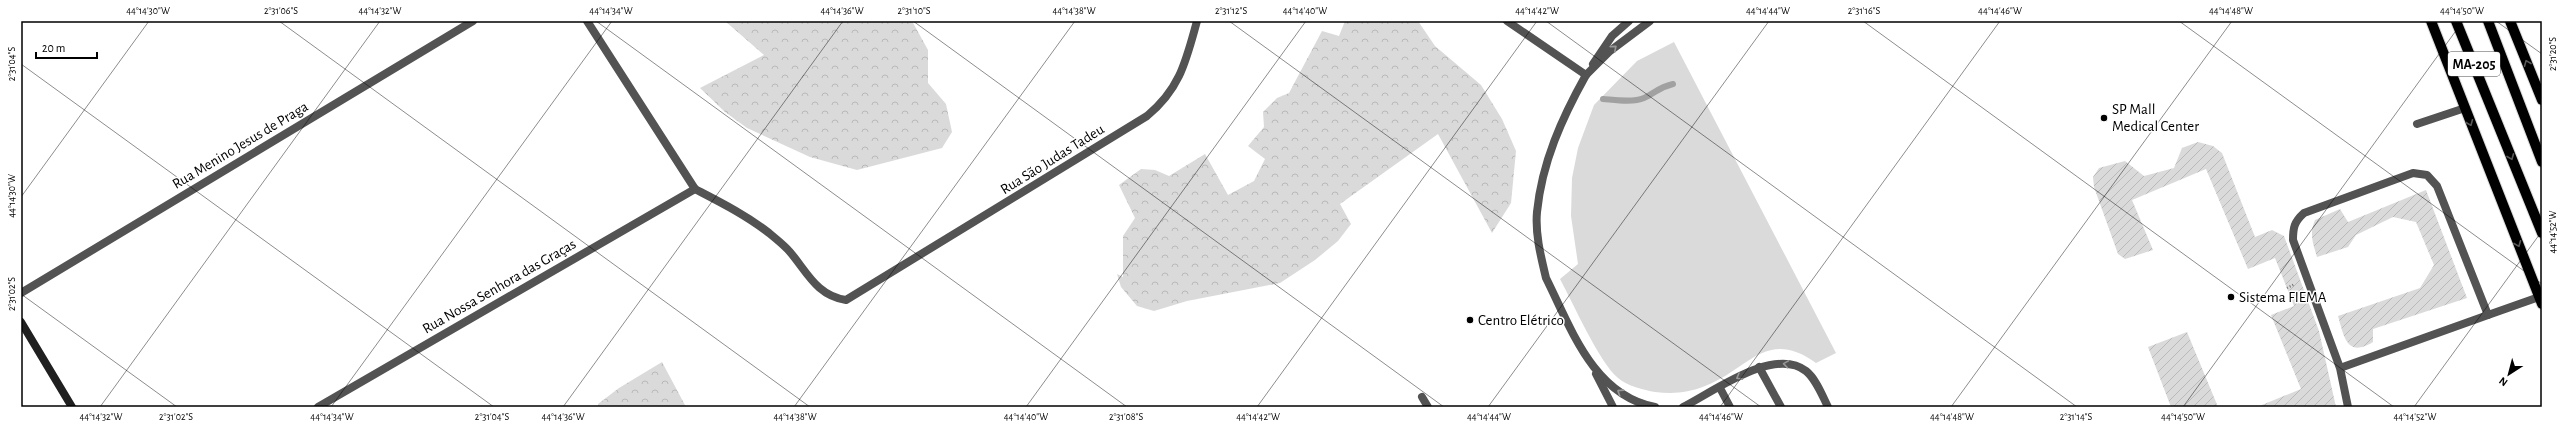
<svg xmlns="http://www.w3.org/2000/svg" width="2563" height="428" font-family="'Alegreya Sans',sans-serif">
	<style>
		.grass { fill: #dadada }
		.forest { fill: url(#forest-crowns) }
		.garden { fill: url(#garden-furrows) }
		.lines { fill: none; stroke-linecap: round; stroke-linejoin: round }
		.stream { stroke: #a1a1a1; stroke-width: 6 }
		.primary-casing { stroke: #dbdbdb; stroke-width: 12 }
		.path { stroke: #757575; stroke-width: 2.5; stroke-dasharray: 1 2; stroke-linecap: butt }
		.service { stroke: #535353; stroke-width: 8 }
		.minor { stroke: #535353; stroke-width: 8 }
		.secondary { stroke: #202020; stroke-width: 8 }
		.primary { stroke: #000; stroke-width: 10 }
		.oneway { stroke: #989898 }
		.oneway2 { stroke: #595959 }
		.ticks { fill: none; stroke: #000; stroke-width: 1; stroke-opacity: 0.45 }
		.poi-dot { fill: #000; stroke: #fff; stroke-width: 1.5 }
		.labels { text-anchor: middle; stroke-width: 3; stroke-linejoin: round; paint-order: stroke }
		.shield { fill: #fff; stroke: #4c4c4c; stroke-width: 1 }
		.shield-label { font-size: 14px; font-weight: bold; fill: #000 }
		.poi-label { font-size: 15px; fill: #000; stroke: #fff; text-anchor: start }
		.street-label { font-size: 15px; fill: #000; stroke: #fff }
		.neatline { fill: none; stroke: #000; stroke-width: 1.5 }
		.ticks-label { font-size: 10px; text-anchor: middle; fill: #000 }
	</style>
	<defs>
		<pattern id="forest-crowns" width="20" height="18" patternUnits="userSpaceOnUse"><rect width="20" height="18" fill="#dadada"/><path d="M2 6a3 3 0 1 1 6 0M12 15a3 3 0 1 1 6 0" fill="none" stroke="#b9b9b9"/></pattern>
		<pattern id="garden-furrows" width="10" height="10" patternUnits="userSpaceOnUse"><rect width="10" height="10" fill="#dadada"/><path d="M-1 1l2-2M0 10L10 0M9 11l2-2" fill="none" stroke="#b9b9b9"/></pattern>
	</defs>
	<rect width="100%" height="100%" fill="#fff"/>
	<path class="grass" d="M 1674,42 L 1836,353 L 1816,363 C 1766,327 1748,370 1705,386 C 1688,393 1673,394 1655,392 C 1644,390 1627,386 1618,378 C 1599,362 1573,303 1560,279 L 1578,264 L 1571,216 L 1572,178 L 1578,148 L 1594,105 L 1637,61 Z"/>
	<g class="forest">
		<polygon points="725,21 912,21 928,50 928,83 946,104 952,132 942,148 857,170 810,157 747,128 725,112 700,88 764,55"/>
		<polygon points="1345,21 1418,21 1435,46 1481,85 1502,119 1516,151 1511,203 1492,233 1438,134 1340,204 1351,224 1338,241 1315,260 1280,283 1187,301 1154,311 1137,306 1121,287 1117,274 1123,277 1123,236 1135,218 1119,185 1141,169 1155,170 1169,176 1205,154 1228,195 1254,181 1265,159 1248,146 1264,127 1263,112 1277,98 1289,93 1322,31 1339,36"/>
		<polygon points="662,362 686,407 598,407 598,404 619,388"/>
	</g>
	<g class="garden">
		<polygon points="2198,142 2213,146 2222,153 2255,237 2272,230 2284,236 2319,331 2336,407 2257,407 2301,389 2271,315 2294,306 2275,258 2248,269 2206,169 2132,200 2153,250 2125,259 2118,254 2094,187 2093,177 2099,168 2125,161 2144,176 2174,168 2182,148"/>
		<path d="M 2426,190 L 2467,298 L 2373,329 L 2373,342 C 2347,358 2344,337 2338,316 L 2420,288 L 2434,265 L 2416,222 L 2393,217 L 2356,235 L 2348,247 L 2317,257 C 2313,243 2309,234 2315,220 L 2340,209 L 2348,222 Z"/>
		<polygon points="2187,332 2218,407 2171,407 2148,347"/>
	</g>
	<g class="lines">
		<path class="stream" d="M 1603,99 C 1615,100 1633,103 1644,98 C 1657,92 1657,88 1673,84"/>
		<g class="primary-casing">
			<g id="primary">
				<polyline points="2431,21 2542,304"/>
				<polyline points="2456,21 2542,233"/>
				<polyline points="2488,21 2542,162"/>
				<polyline points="2510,21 2542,100"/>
			</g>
		</g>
		<polyline class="path" points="2287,288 2295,284"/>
		<g class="service">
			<path d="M 1586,75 C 1562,118 1542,162 1537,212 C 1535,234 1541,257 1546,278 C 1571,328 1593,395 1655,407"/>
			<polyline points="2417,124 2465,108"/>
			<polyline points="2488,315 2539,297"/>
			<polyline points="1759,367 1781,407"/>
			<path d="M 2340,368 L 2488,315 L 2437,186 L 2427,175 L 2413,173 L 2304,213 C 2294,222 2293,228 2293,240 L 2340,368 L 2348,407"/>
			<polyline points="1596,374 1613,407"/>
			<polyline points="1720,388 1730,407"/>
			<polyline points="1422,397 1428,407"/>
			<path d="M 1683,407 C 1713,392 1774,346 1806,371 C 1816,379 1822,395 1828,407"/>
		</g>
		<g class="minor">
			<polyline points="587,21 695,189"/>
			<polyline points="1507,21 1586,75"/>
			<polyline points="1593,64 1612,36 1629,21"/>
			<polyline points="1586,75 1610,51 1650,21"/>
			<path d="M 695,189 C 720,202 746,215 769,233 C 776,239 784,245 790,252 C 807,272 817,296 846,300 L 1147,116 C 1180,89 1186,61 1197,21"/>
			<polyline points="21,293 473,21"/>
			<polyline points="318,407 695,189"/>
		</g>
		<polyline class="secondary" points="21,322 72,407"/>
		<use href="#primary" class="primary"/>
	</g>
	<defs><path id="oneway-chevron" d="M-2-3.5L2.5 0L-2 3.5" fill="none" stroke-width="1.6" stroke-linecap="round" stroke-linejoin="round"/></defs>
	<g class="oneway">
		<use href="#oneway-chevron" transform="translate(1614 48) rotate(-40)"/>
		<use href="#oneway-chevron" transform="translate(1786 364) rotate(-171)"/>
		<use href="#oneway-chevron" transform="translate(1739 377) rotate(151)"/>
		<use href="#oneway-chevron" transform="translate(1620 392) rotate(-147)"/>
	</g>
	<g class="oneway2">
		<use href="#oneway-chevron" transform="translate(2527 63) rotate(-112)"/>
		<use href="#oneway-chevron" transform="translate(2470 123) rotate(68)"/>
		<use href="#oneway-chevron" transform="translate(2511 157) rotate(68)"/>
		<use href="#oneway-chevron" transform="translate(2518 244) rotate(68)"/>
	</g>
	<path class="ticks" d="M 279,21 L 810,407M 596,21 L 1127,407M 913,21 L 1444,407M 1229,21 L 1761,407M 1546,21 L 2077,407M 1863,21 L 2394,407M 2179,21 L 2542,284M 2496,21 L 2542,54M 21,64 L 494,407M 21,197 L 149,21M 21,294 L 177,407M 100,407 L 380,21M 331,407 L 612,21M 563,407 L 843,21M 794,407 L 1075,21M 1026,407 L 1306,21M 1257,407 L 1537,21M 1488,407 L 1769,21M 1720,407 L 2000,21M 1951,407 L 2232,21M 2183,407 L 2463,21M 2414,407 L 2542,231"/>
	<g class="poi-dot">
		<circle cx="2104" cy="118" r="4"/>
		<circle cx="2231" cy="297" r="4"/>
		<circle cx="1470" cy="320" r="4"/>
	</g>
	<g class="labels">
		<rect class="shield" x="2448" y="52" width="52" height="24" rx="3"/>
		<g class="shield-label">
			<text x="2474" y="69">MA-205</text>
		</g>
		<g class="poi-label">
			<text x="2112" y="114">SP Mall<tspan x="2112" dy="17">Medical Center</tspan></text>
			<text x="2239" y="302">Sistema FIEMA</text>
			<text x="1478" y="325">Centro Elétrico</text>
		</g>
		<g class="street-label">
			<text transform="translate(240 145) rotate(-31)" y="5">Rua Menino Jesus de Praga</text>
			<text transform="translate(1052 159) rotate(-32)" y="5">Rua São Judas Tadeu</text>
			<text transform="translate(499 286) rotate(-30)" y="5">Rua Nossa Senhora das Graças</text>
		</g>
	</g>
	<rect width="2563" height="428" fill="none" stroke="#ffffff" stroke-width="44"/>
	<g transform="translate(2509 374) rotate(216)" stroke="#ffffff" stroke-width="3" paint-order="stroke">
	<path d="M0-3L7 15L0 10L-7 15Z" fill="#000000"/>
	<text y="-6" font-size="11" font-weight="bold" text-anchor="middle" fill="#000000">N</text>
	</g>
	<path d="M36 52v6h61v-6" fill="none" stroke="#000000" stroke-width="2"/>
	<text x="42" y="52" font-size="12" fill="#000000" stroke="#ffffff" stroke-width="3" paint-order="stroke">20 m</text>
	<rect x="22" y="22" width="2519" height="384" class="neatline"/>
	<g class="ticks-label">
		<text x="148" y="14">44°14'30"W</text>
		<text x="281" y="14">2°31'06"S</text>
		<text x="380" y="14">44°14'32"W</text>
		<text x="611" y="14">44°14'34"W</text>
		<text x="842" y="14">44°14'36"W</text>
		<text x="914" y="14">2°31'10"S</text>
		<text x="1074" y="14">44°14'38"W</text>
		<text x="1231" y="14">2°31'12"S</text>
		<text x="1305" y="14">44°14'40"W</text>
		<text x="1537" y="14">44°14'42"W</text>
		<text x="1768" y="14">44°14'44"W</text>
		<text x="1864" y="14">2°31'16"S</text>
		<text x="2000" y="14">44°14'46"W</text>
		<text x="2231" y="14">44°14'48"W</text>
		<text x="2462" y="14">44°14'50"W</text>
		<text transform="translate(2552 54) rotate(-90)" y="4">2°31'20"S</text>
		<text transform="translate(11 64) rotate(-90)" y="4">2°31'04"S</text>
		<text transform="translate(11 196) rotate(-90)" y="4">44°14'30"W</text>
		<text transform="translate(2552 232) rotate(-90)" y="4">44°14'52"W</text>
		<text transform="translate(11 294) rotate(-90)" y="4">2°31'02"S</text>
		<text x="101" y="420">44°14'32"W</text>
		<text x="176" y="420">2°31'02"S</text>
		<text x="332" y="420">44°14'34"W</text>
		<text x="492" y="420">2°31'04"S</text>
		<text x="563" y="420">44°14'36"W</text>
		<text x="795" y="420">44°14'38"W</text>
		<text x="1026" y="420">44°14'40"W</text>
		<text x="1126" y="420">2°31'08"S</text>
		<text x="1258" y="420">44°14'42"W</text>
		<text x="1489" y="420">44°14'44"W</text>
		<text x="1721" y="420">44°14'46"W</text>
		<text x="1952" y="420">44°14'48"W</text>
		<text x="2076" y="420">2°31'14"S</text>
		<text x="2183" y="420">44°14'50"W</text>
		<text x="2415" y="420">44°14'52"W</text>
	</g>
</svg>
